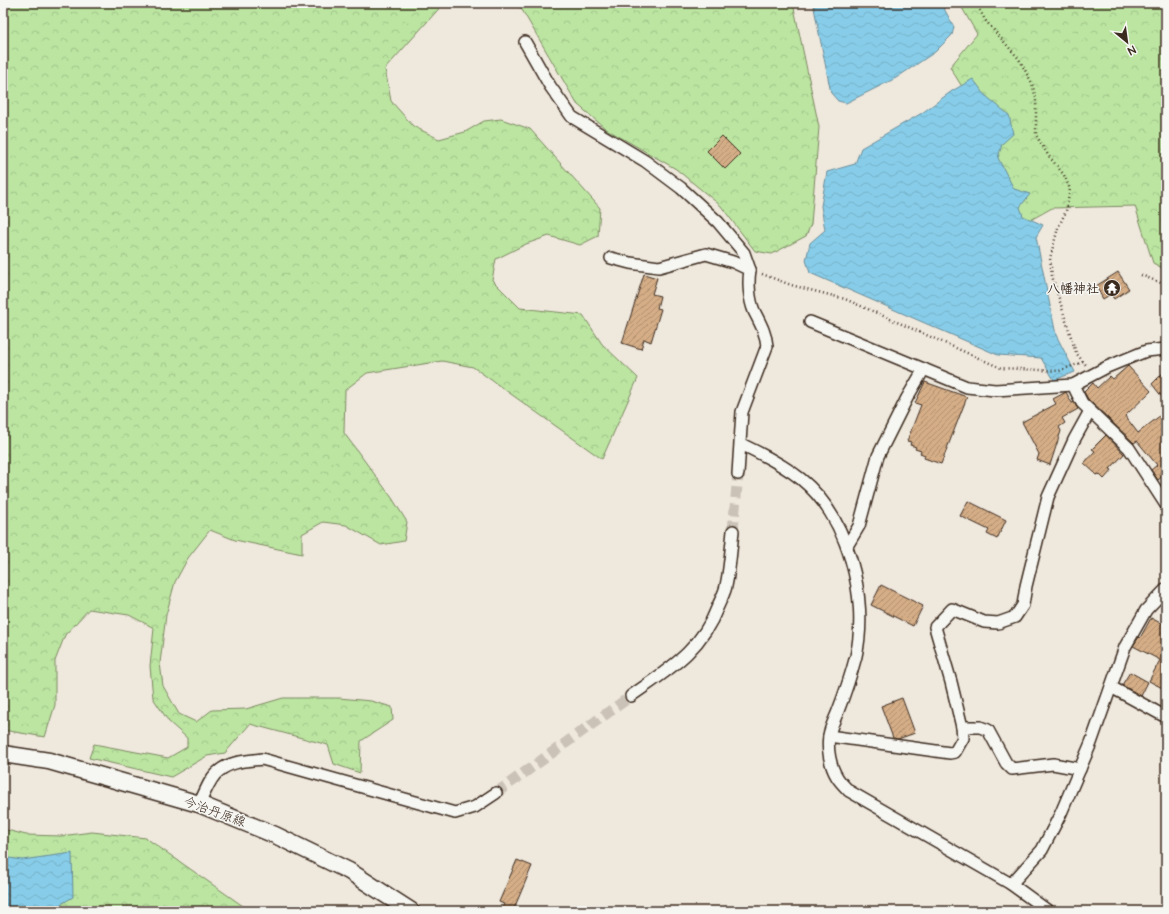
<svg xmlns="http://www.w3.org/2000/svg" width="1169" height="914" font-family="'Architects Daughter','Klee One',sans-serif">
	<style>
		.forest { fill: url(#forest-crowns); stroke: #7b8860 }
		.water { fill: url(#water-waves); stroke: #698c98 }
		.building { fill: url(#building-hatch); stroke: #3b2a1e }
		.lines { fill: none; stroke-linecap: round; stroke-linejoin: round }
		.minor-tunnel { stroke: #cbc2b7; stroke-width: 11; stroke-dasharray: 11 5.5; stroke-linecap: butt }
		.minor-casing { stroke: #3b2a1e; stroke-width: 14 }
		.secondary-casing { stroke: #3b2a1e; stroke-width: 19 }
		.path { stroke: #3b2a1e; stroke-width: 2.5; stroke-dasharray: 1 3; stroke-linecap: butt }
		.minor { stroke: #f6f6f2; stroke-width: 11 }
		.secondary { stroke: #f6f6f2; stroke-width: 16 }
		.labels { text-anchor: middle; stroke-width: 3; stroke-linejoin: round; paint-order: stroke }
		.poi-label { font-size: 13px; font-weight: bold; fill: #3b2a1e; stroke: #f6f6f2; text-anchor: end }
		.street-label { font-size: 13px; fill: #3b2a1e; stroke: #f6f6f2 }
	</style>
	<defs>
		<pattern id="forest-crowns" width="20" height="18" patternUnits="userSpaceOnUse"><rect width="20" height="18" fill="#bbe5a1"/><path d="M2 6a3 3 0 1 1 6 0M12 15a3 3 0 1 1 6 0" fill="none" stroke="#a2c58a"/></pattern>
		<pattern id="water-waves" width="16" height="10" patternUnits="userSpaceOnUse"><rect width="16" height="10" fill="#87cde9"/><path d="M0 5q4-4 8 0t8 0" fill="none" stroke="#75b0c7"/></pattern>
		<pattern id="building-hatch" width="6" height="6" patternUnits="userSpaceOnUse"><rect width="6" height="6" fill="#d5ae87"/><path d="M-1 1l2-2M0 6l6-6M5 7l2-2" fill="none" stroke="#ae8e6e"/></pattern>
	</defs>
	<rect width="100%" height="100%" fill="#efe8dd"/>
	<filter id="ink" filterUnits="userSpaceOnUse"><feTurbulence type="fractalNoise" baseFrequency=".025" numOctaves="2"/><feDisplacementMap in="SourceGraphic" scale="8" xChannelSelector="R" yChannelSelector="G"/><feConvolveMatrix kernelMatrix="1 2 1 2 8 2 1 2 1" color-interpolation-filters="sRGB"/></filter>
	<g filter="url(#ink)">
		<g class="forest">
			<polygon points="3,3 444,3 385,69 391,101 413,126 439,139 465,132 484,121 501,119 530,129 600,208 598,236 580,245 549,236 526,244 496,259 492,280 520,308 583,315 602,344 638,378 602,459 473,367 442,361 367,373 345,390 344,433 392,498 407,522 404,541 381,545 346,525 323,522 302,534 302,554 235,540 210,530 188,558 175,582 166,615 160,663 163,686 179,714 196,722 212,710 246,709 283,698 339,698 371,701 392,707 393,720 361,741 360,773 334,764 328,745 250,724 225,753 207,756 171,777 89,758 94,744 168,758 187,747 187,738 169,722 153,698 150,666 154,628 129,615 89,609 65,635 55,661 55,705 45,737 3,730"/>
			<polygon points="518,3 793,3 819,127 811,224 806,236 772,254 755,251 721,206 676,169 606,129 577,104"/>
			<polygon points="961,3 1166,3 1166,270 1153,263 1135,206 1052,208 1018,227 967,95 950,67 977,34 961,6"/>
			<polygon points="3,829 26,835 61,836 92,832 146,838 243,906 255,911 20,911 3,876"/>
		</g>
		<g class="water">
			<polygon points="813,3 941,3 954,27 952,35 935,52 896,78 846,103 838,101 831,93"/>
			<polygon points="973,79 986,96 1009,115 1013,134 1002,144 998,158 1014,189 1030,194 1020,207 1023,216 1043,225 1036,237 1056,335 1075,372 1054,380 1041,358 998,355 810,273 806,260 810,243 825,230 821,206 827,172 855,164 861,148 922,113 952,91"/>
			<polygon points="72,853 73,897 49,911 3,911 3,857 22,860"/>
		</g>
		<g class="building">
			<polygon points="722,136 740,154 725,169 707,151"/>
			<polygon points="1118,272 1129,289 1114,299 1111,294 1103,299 1096,286"/>
			<polygon points="644,274 657,278 652,294 660,296 657,308 661,309 651,342 644,339 641,349 622,343"/>
			<polygon points="1128,366 1151,391 1125,416 1138,433 1166,411 1166,476 1165,474 1158,480 1151,470 1157,465 1137,441 1134,443 1088,399 1084,392 1093,383 1097,388 1110,376 1113,379"/>
			<polygon points="1166,370 1166,402 1152,384"/>
			<polygon points="925,382 967,397 941,464 924,458 925,455 920,453 921,451 915,449 916,447 910,445 911,442 907,441 921,405 915,403"/>
			<polygon points="1066,392 1072,403 1074,402 1078,409 1062,418 1065,423 1059,427 1061,431 1050,465 1037,460 1039,454 1022,422 1056,404 1053,399"/>
			<polygon points="1106,435 1124,454 1110,469 1112,470 1104,479 1099,474 1097,475 1084,463 1095,451 1092,449"/>
			<polygon points="968,501 1006,520 997,539 987,534 989,530 960,516"/>
			<polygon points="881,585 923,606 913,626 871,605"/>
			<polygon points="1151,618 1166,626 1166,690 1149,681 1160,660 1133,646 1139,637 1140,638"/>
			<polygon points="1130,672 1148,682 1141,696 1122,685"/>
			<polygon points="902,698 915,733 898,739 893,738 881,706"/>
			<polygon points="517,860 532,866 513,911 501,911 504,904 499,902"/>
		</g>
		<g class="lines">
			<g class="minor-tunnel">
				<polyline points="733,531 738,474"/>
				<polyline points="496,793 631,696"/>
			</g>
			<g class="minor-casing">
				<g id="minor">
					<polyline points="525,42 550,86 572,117 645,161 681,188 718,222 744,253 750,270"/>
					<path d="M 611,258 L 630,263 L 659,267 L 706,254 L 733,262 L 750,270 C 748,282 749,299 754,311 C 760,323 766,333 767,346 L 742,412 L 738,474"/>
					<polyline points="810,322 967,387 995,390 1073,385 1107,367 1146,351 1166,349"/>
					<polyline points="1073,385 1082,403 1129,448 1166,505"/>
					<path d="M 741,444 C 762,454 782,464 801,479 C 848,517 869,598 856,656 C 851,675 845,693 838,711 C 835,719 830,728 829,736 C 827,749 830,766 837,777 C 840,782 845,787 849,791 L 1011,884 L 1048,911"/>
					<polyline points="847,546 859,526 878,456 907,398 924,369"/>
					<polyline points="1111,687 1166,717"/>
					<path d="M 631,696 C 669,669 701,651 718,606 C 721,599 725,592 726,586 C 730,568 731,549 733,531"/>
					<polyline points="962,727 980,727 988,730 1006,763 1012,769 1053,764 1080,769"/>
					<polyline points="829,736 950,753 955,752 963,738 962,727 951,682 935,627 952,609 984,622 998,623 1015,617 1023,605 1026,586 1048,497 1074,440 1090,411"/>
					<path d="M 199,804 C 205,793 210,777 219,771 C 231,761 247,761 262,759 L 455,813 L 475,807 L 496,793"/>
					<polyline points="1011,884 1042,850 1061,813 1091,743 1125,647 1146,610 1166,589"/>
				</g>
			</g>
			<g class="secondary-casing">
				<polyline id="secondary" points="3,754 49,761 199,804 275,835 349,871 411,911"/>
			</g>
			<g class="path">
				<polyline points="976,3 985,20 1019,59 1032,83 1036,99 1036,135 1048,155 1064,175 1070,189 1066,211 1058,228 1050,258 1052,276 1076,353 1086,365"/>
				<polyline points="762,274 791,285 845,299 1001,368 1059,371 1083,362"/>
				<polyline points="1141,275 1166,285"/>
			</g>
			<use href="#minor" class="minor"/>
			<use href="#secondary" class="secondary"/>
		</g>
	</g>
	<defs>
		<g id="temple-disc" transform="scale(0.9)"><circle r="9.5" fill="#3b2a1e" stroke="#f6f6f2"/><path d="M0-6L5-2H3V0L6.5 2.5H4V6H1.5V3h-3V6H-4V2.5H-6.5L-3 0V-2H-5Z" fill="#fff"/></g>
	</defs>
	<g fill-rule="evenodd">
		<use href="#temple-disc" x="1112" y="288"/>
	</g>
	<g class="labels">
		<g class="poi-label">
			<text x="1099" y="293">八幡神社</text>
		</g>
		<g class="street-label">
			<text transform="translate(215 811) rotate(20)" y="5">今治丹原線</text>
		</g>
	</g>
	<rect width="1169" height="914" fill="none" stroke="#f6f6f2" stroke-width="16"/>
	<rect x="8" y="8" width="1153" height="898" fill="none" stroke="#3b2a1e" stroke-width="1.5" filter="url(#ink)"/>
	<g transform="translate(1127 42) rotate(151)" stroke="#f6f6f2" stroke-width="3" paint-order="stroke">
	<path d="M0-3L7 15L0 10L-7 15Z" fill="#3b2a1e"/>
	<text y="-6" font-size="11" font-weight="bold" text-anchor="middle" fill="#3b2a1e">N</text>
	</g>
</svg>
